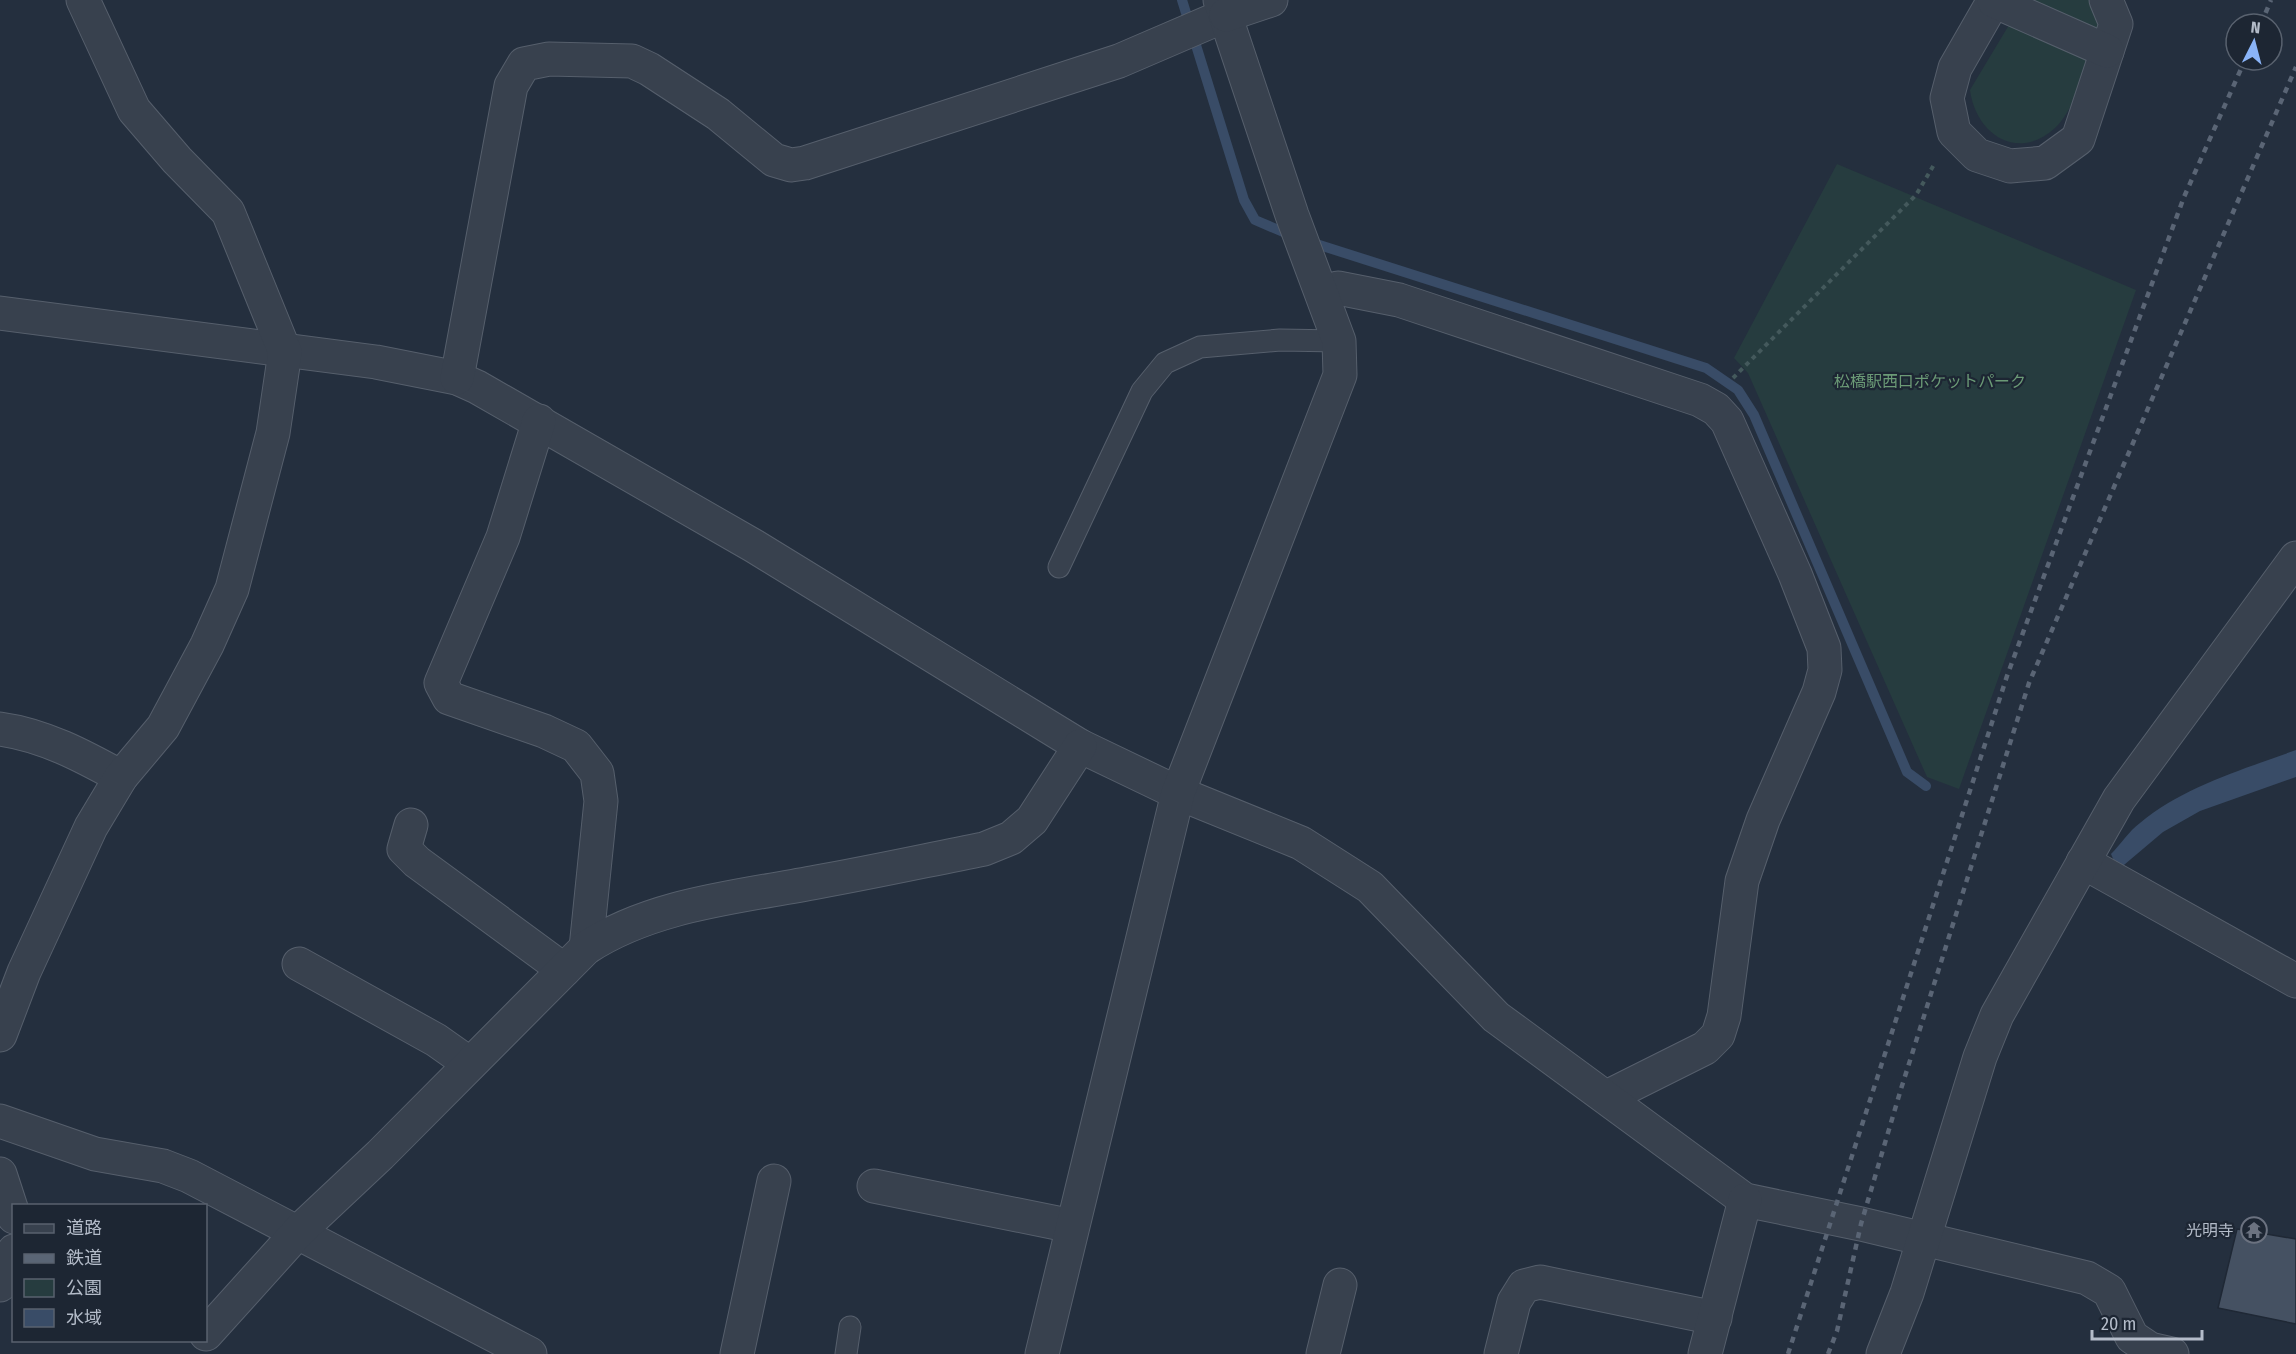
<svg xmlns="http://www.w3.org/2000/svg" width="2296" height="1354" font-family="'Fira Sans Condensed','Noto Sans JP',sans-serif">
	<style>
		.green { fill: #263c3f }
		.water { fill: #394c67 }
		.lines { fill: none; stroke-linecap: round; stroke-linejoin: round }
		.stream { stroke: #394c67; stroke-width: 10 }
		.building { fill: #455162; stroke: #1f2835; stroke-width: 1.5 }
		.service-casing { stroke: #565f6c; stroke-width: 23 }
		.minor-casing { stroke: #565f6c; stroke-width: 35 }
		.tertiary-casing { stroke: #565f6c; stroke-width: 35 }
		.path { stroke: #44595c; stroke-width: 4; stroke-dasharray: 4.5 4.5; stroke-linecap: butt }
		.service { stroke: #38414e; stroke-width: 21 }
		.minor { stroke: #38414e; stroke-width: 33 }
		.tertiary { stroke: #38414e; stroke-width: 33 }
		.rail { stroke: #5a6575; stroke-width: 4.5; stroke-dasharray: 6 6; stroke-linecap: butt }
		.labels { text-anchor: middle; stroke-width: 4.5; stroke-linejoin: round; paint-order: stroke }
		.park-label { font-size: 16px; fill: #6b9a76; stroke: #1d2633 }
		.poi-label { font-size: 16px; fill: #b4bcc9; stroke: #1d2633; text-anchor: end }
	</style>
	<rect width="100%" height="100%" fill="#242f3e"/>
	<g class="green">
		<path d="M 2024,0 L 2095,0 C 2097,15 2100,30 2096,46 C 2090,66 2071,114 2055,128 C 2018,162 1976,135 1970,90 Z"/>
		<polygon points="1837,164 2136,290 1959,789 1927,777 1748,373 1734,358"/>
	</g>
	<path class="water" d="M 2296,750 L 2296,777 L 2200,811 L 2163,832 L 2118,870 L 2111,854 C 2121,844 2129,831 2140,823 C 2183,787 2244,769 2296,750 Z"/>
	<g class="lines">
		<g class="stream">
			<polyline points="1182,0 1244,200 1255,220 1295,237"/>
			<polyline points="1310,242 1706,368 1738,390 1754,415 1907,772 1926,786"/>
		</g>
	</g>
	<polygon class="building" points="2237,1229 2296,1239 2296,1324 2218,1308"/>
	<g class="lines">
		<g class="service-casing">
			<g id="service">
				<polyline points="1059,567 1142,391 1165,363 1200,347 1280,340 1339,341"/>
				<polyline points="846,1354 850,1327"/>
			</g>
		</g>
		<g class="minor-casing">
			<g id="minor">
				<polyline points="1994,0 1955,68 1947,98 1954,132 1977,155 2010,166 2045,163 2078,139 2116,24 2106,0"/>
				<polyline points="1994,1 2107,51"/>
				<polyline points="1322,292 1338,288 1399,300 1700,400 1716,409 1727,421 1795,574 1824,648 1825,670 1819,692 1763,820 1742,881 1724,1016 1718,1035 1705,1048 1607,1097"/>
				<polyline points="0,313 376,362 457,378 477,387 754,546 1080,746 1178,793 1301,843 1370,887 1496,1017 1745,1200 1861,1224 2087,1278 2109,1291 2132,1337 2150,1349 2172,1354"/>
				<polyline points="457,378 511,86 524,64 549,59 632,61 649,69 718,114 774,160 791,165 805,163 1119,61 1226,15"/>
				<polyline points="539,421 503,537 441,683 449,698 544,731 576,746 597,773 601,801 586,948"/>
				<path d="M 0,729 C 44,735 83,756 121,777"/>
				<polyline points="411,825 404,849 417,862 564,970"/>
				<polyline points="2083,862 2296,981"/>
				<polyline points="299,964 436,1040 470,1064"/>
				<polyline points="0,1035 24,972 91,827 121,777 163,727 207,645 232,589 273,433 285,352 228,212 177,160 134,110 83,0"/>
				<polyline points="0,1121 95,1154 163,1166 189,1176 530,1354"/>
				<polyline points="0,1174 14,1217"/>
				<polyline points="874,1186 1072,1226"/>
				<polyline points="0,1285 14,1251"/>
				<path d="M 206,1334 L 298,1232 L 380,1155 L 586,948 C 653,904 739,897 817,882 C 873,872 928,860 984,849 L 1011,838 L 1032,820 L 1080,746"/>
				<polyline points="737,1354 774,1181"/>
				<polyline points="1042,1354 1178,793 1340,375 1339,341 1292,215 1220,0"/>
				<polyline points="1323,1354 1340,1285"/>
				<polyline points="1501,1354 1514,1302 1524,1286 1540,1282 1715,1318"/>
				<polyline points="1705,1354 1745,1200"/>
				<polyline points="1883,1354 1907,1293 1980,1057 1997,1015 2119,799 2296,558"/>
			</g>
		</g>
		<g class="tertiary-casing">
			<polyline id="tertiary" points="1226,15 1271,0"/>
		</g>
		<polyline class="path" points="1733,378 1916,195 1935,163"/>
		<use href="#service" class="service"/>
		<use href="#minor" class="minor"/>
		<use href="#tertiary" class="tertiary"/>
		<g class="rail">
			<polyline points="2261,24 2271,0"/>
			<polyline points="1788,1354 2007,676 2184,197 2245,60"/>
			<polyline points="1828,1354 1837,1331 1861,1224 1901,1089 2029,683 2296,67"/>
		</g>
	</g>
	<defs>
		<g id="temple-ring" transform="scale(1.35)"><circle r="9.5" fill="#1d2633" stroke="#6b7280" stroke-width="1.5"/><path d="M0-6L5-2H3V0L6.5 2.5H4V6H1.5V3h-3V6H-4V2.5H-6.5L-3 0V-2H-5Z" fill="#6b7280"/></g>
	</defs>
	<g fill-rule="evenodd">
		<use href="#temple-ring" x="2254" y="1230"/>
	</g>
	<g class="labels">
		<g class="park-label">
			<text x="1930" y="387">松橋駅西口ポケットパーク</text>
		</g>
		<g class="poi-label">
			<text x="2234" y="1236">光明寺</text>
		</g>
	</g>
	<rect x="12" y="1204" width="195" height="138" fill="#1d2633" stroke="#59626f" stroke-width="1.5"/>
	<rect x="24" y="1224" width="30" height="9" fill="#38414e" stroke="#59626f" stroke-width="1.5"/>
	<text x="66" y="1234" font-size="18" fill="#b4bcc9">道路</text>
	<rect x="24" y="1254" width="30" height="9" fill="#5a6575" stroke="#59626f" stroke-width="1.5"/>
	<text x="66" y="1264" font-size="18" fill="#b4bcc9">鉄道</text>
	<rect x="24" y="1279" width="30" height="18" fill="#263c3f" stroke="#59626f" stroke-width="1.5"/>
	<text x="66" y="1294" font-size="18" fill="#b4bcc9">公園</text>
	<rect x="24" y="1309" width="30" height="18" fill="#394c67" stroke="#59626f" stroke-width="1.5"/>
	<text x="66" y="1324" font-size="18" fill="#b4bcc9">水域</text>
	<g transform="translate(2254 42) rotate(6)"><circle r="28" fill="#1d2633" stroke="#59626f" stroke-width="1.5"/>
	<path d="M0-4.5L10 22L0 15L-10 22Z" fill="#8ab4f8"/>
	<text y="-9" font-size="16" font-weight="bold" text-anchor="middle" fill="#b4bcc9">N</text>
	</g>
	<path d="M2092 1330v9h110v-9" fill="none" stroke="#b4bcc9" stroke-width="3"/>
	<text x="2101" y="1330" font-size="18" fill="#b4bcc9" stroke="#1d2633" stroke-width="4.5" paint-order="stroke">20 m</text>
</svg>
